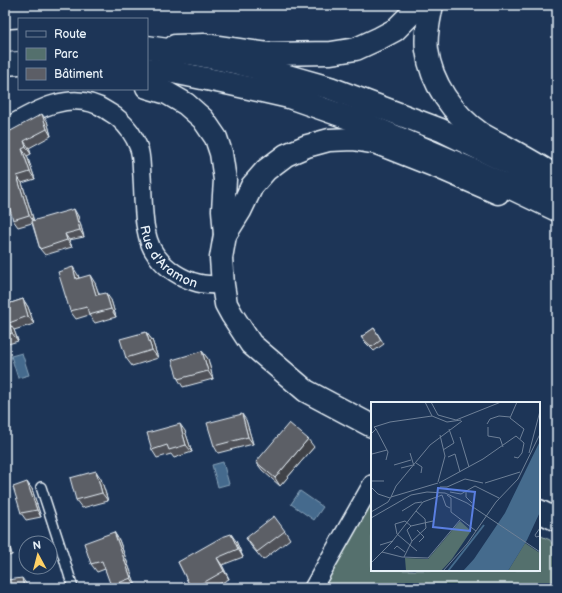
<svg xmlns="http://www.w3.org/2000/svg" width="562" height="593" font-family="'Balsamiq Sans',sans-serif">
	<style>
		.green { fill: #54706d; stroke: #9eb0b2 }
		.water { fill: #456b8d; stroke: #86a1b8 }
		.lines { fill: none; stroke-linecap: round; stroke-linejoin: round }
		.lane-casing { stroke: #e8f1f8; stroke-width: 12 }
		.street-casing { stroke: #e8f1f8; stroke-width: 20 }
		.secondary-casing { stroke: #e8f1f8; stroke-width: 25 }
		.primary-casing { stroke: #e8f1f8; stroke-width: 25 }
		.lane { stroke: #1d3557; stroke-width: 9 }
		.street { stroke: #1d3557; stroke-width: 17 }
		.secondary { stroke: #1d3557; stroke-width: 22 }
		.primary { stroke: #1d3557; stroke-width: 22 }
		.wall { fill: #4f5158; stroke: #e8f1f8 }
		.shaded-wall { fill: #404247; stroke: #e8f1f8 }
		.building { fill: #5c5e66; stroke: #e8f1f8 }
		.labels { text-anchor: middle; stroke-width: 3; stroke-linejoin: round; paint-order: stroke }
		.street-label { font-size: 13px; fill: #e8f1f8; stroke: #1d3557 }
		.inset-river { fill: none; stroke: #456b8d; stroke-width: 2 }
		.inset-road { fill: none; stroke: #6e8097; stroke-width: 1 }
		.view { fill: #5a7fe2; fill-opacity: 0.15; stroke: #5a7fe2; stroke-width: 2 }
		.inset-edge { fill: none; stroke: #e8f1f8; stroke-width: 2 }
	</style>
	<rect width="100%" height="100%" fill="#1d3557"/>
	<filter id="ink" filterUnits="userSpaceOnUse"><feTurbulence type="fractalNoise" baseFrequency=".025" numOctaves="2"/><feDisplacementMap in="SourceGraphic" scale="8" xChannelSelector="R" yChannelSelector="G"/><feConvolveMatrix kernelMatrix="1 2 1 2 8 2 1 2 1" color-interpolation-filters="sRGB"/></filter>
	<g filter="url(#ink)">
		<polygon class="green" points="372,501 372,570 539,570 539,535 550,540 557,553 557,588 320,588"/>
		<g class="water">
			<polygon points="22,353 29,375 18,378 11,356"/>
			<polygon points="223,462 229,484 218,487 212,465"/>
			<polygon points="300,491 323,507 314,520 291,504"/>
		</g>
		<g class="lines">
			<g class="lane-casing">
				<polyline id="lane" points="41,487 64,558 73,588"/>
			</g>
			<g class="street-casing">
				<g id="street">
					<path id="s1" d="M 5,128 C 35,110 73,88 106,110 C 110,113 115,115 119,119 C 127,126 134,136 138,146 C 142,155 141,166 142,176 C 143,192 143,208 145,224 C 147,235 149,246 156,255 C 166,269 182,279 198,283 C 206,285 215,285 223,285"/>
					<polyline points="313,588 372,484"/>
				</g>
			</g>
			<g class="secondary-casing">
				<g id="secondary">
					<path d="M 432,5 C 429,20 425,35 427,50 C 431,83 453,114 480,133 C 488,138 496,142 504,146 C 522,156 540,166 557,177"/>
					<polyline points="175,46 204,45 268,54 331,53 356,49 380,38 395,30 420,5"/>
					<polyline points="147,87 167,93 186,104 203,119 216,138 221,153 225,180 223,210 225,235 221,258 223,285 226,304 232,315 251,344 306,391 372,426"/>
					<polyline points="225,235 240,211 252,186 266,170 286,155 307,146 329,140 353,139 377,143 438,167 498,193"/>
					<polyline points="539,511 557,520"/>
				</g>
			</g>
			<g class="primary-casing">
				<g id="primary">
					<polyline points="5,41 19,40"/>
					<polyline points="147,47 195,54 238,63 284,75 330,88 441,130 557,187"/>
					<polyline points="5,64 19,63"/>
					<polyline points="147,69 173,72 231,84 289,97 366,124 471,169 557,210"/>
				</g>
			</g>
			<use href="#lane" class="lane"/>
			<use href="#street" class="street"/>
			<use href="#secondary" class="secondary"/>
			<use href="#primary" class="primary"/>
		</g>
		<g class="wall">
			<polygon points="47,121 51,136 29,148 31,154 27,156 35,179 22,183 34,221 78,216 84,237 69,240 72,247 45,255 40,249 32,223 18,227 13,220 5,138"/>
			<polygon points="78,275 79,278 95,283 99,294 111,300 116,317 95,323 89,315 76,319 70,311"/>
			<polygon points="23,299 28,307 34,324 14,330 18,341 5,345 5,305"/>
			<polygon points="374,328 384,344 374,351 364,341 361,337"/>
			<polygon points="146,332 152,340 158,358 132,366 126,358"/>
			<polygon points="202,351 208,359 213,379 183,387 178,379"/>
			<polygon points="246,420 253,444 218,453 214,446"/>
			<polygon points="185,431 192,452 174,458 171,454 157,458 152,450"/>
			<polygon points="314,447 280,486 262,470 256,462"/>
			<polygon points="101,479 108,501 82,508 76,500"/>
			<polygon points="32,489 41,517 26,520 21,513"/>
			<polygon points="285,531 290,539 263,560 251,546 246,538"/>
			<polygon points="5,532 7,536 12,555 5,557"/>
			<polygon points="114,532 119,540 136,586 132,588 113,588 105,569 97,572 91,564"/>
			<polygon points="236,541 243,557 222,565 229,579 212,588 191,588 178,562"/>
		</g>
		<g class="shaded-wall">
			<polygon points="42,114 47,121 51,136 47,129"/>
			<polygon points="24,141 29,148 31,154 26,147"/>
			<polygon points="22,149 27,156 35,179 30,172"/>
			<polygon points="17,176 22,183 34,222 29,215"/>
			<polygon points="74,209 78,216 84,237 80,230"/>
			<polygon points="65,234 69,240 72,247 67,240"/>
			<polygon points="73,267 78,275 81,287 76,279"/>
			<polygon points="90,275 95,283 102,303 96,295"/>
			<polygon points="106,293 111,300 116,317 111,309"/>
			<polygon points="23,299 28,307 34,324 28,316"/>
			<polygon points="9,323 14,330 18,341 12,333"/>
			<polygon points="146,332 152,340 158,358 152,350"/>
			<polygon points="202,351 208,359 213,379 208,371"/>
			<polygon points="242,414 246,420 253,444 248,437"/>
			<polygon points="180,424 185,431 192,452 186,445"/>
			<polygon points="308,439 314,447 280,486 275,478"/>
			<polygon points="96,471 101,479 108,501 102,493"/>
			<polygon points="27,482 32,489 41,517 37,510"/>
			<polygon points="5,532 7,536 12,555 7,548 5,539"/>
			<polygon points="114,532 119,540 136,586 131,578"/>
			<polygon points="231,534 236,541 243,557 238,549"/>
			<polygon points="217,558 222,565 229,579 224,571"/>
			<polygon points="22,578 27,585 27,588 24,588"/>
		</g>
		<g class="building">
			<polygon points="42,114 47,129 24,141 26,147 22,149 30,172 17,176 29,215 13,220 5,192 5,138 6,138 5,134"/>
			<polygon points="74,209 80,230 65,234 67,240 40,249 32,221"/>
			<polygon points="73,267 76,279 90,275 96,295 106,293 111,309 89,315 87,307 70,311 58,272"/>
			<polygon points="23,299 28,316 9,323 12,333 5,336 5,305"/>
			<polygon points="374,328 381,340 372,347 361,337"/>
			<polygon points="146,332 152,350 126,358 120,339"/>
			<polygon points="202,351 208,371 178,379 172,360"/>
			<polygon points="242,414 248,437 214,446 207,423"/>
			<polygon points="289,423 308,439 275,478 256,462"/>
			<polygon points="180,424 186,445 169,450 167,445 152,450 147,433"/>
			<polygon points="96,471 102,493 76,500 70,478"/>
			<polygon points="27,482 37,510 21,513 13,487"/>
			<polygon points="274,516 285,531 257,552 246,538"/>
			<polygon points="114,532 131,578 111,586 102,561 91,564 84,543"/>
			<polygon points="231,534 238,549 217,558 224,571 194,588 191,588 178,562 222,537"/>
			<polygon points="5,539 7,548 5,548"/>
			<polygon points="5,577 8,577 8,580 22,578 24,588 5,588"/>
		</g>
	</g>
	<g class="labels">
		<g class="street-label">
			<text dy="5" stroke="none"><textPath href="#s1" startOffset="279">Rue d'Aramon</textPath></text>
		</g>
	</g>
	<g transform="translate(371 402)">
		<rect width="169" height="169" fill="#1d3557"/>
		<path d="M 89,119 L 100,129 L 81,157 L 70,169 L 35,169 L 34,156 L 57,157 ZM 154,141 L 169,151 L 169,169 L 137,169 Z" fill="#54706d"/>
		<path d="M 169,39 L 169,110 L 156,138 L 137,169 L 92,169 L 103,157 L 134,111 Z" fill="#456b8d"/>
		<path class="inset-river" d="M 77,169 L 113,123"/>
		<path class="inset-road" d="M 54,0 L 61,14 L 76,20 L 90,18M 60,0 L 67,13 L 85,18 L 130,0M 146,0 L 139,16 L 153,27 L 149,37M 116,22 L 119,17 L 128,14 L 139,15M 117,25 L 117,34 L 129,36 L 132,45M 5,27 L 17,50 L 15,58M 0,32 L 5,27 L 3,25 L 19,20 L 61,14M 89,35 L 98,65M 0,47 L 0,66M 72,48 L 83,41 L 78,27M 39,51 L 43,64M 158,51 L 169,9M 1,52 L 16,48M 77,55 L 84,52 L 89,70M 45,61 L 51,65 L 50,71M 23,63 L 40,58M 30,66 L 42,63M 0,79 L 13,79M 67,80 L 74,54 L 69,33M 68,81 L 112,57 L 145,34 L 153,41 L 151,51 L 147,56 L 143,55M 114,81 L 149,70M 0,85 L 7,92 L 19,96M 69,85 L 76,85 L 94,77 L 112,81M 95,89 L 95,95 L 101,101M 79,90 L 90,92 L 104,84 L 128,96M 76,93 L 80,96 L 80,110 L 105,129M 20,95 L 25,84 L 59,43 L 91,19M 31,109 L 44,101 L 51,100M 0,110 L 17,100 L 20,95 L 67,81M 0,116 L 40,93 L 56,90 L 74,91 L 96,101 L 169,150M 40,124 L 34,119 L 24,122 L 26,132 L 46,149M 40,124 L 62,119M 40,124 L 36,128 L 41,139M 169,126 L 164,133 L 165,135 L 169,134M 46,128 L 53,135 L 48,140M 9,143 L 22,139M 23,147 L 26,144 L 34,150M 11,150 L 31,155 L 57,156 L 89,118M 33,155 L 41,139 L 55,126 L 54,117 L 45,109M 0,161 L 20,141 L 52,100 L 71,93 L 75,104 L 79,106M 72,169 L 96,142 L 125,100 L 147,77 L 169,32"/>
		<path class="view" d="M 67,86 L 104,90 L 99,129 L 62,125 Z"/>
		<rect width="169" height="169" class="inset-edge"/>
	</g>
	<rect width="562" height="593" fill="none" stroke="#1d3557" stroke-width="20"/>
	<rect x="10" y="10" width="542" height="573" fill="none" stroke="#e8f1f8" stroke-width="1.5" filter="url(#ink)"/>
	<rect x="18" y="18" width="130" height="72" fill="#1d3557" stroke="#6e8097"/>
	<rect x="26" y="31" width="20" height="6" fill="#1d3557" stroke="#6e8097"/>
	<text x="54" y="38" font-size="12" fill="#e8f1f8">Route</text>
	<rect x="26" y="48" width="20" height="12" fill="#54706d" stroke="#6e8097"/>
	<text x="54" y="58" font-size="12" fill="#e8f1f8">Parc</text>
	<rect x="26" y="68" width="20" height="12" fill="#5c5e66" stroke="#6e8097"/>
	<text x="54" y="78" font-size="12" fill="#e8f1f8">Bâtiment</text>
	<g transform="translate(38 555) rotate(353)"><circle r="19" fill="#1d3557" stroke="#6e8097"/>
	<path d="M0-3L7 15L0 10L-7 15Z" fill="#ffd166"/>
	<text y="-6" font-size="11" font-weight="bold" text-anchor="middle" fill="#e8f1f8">N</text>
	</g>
</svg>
